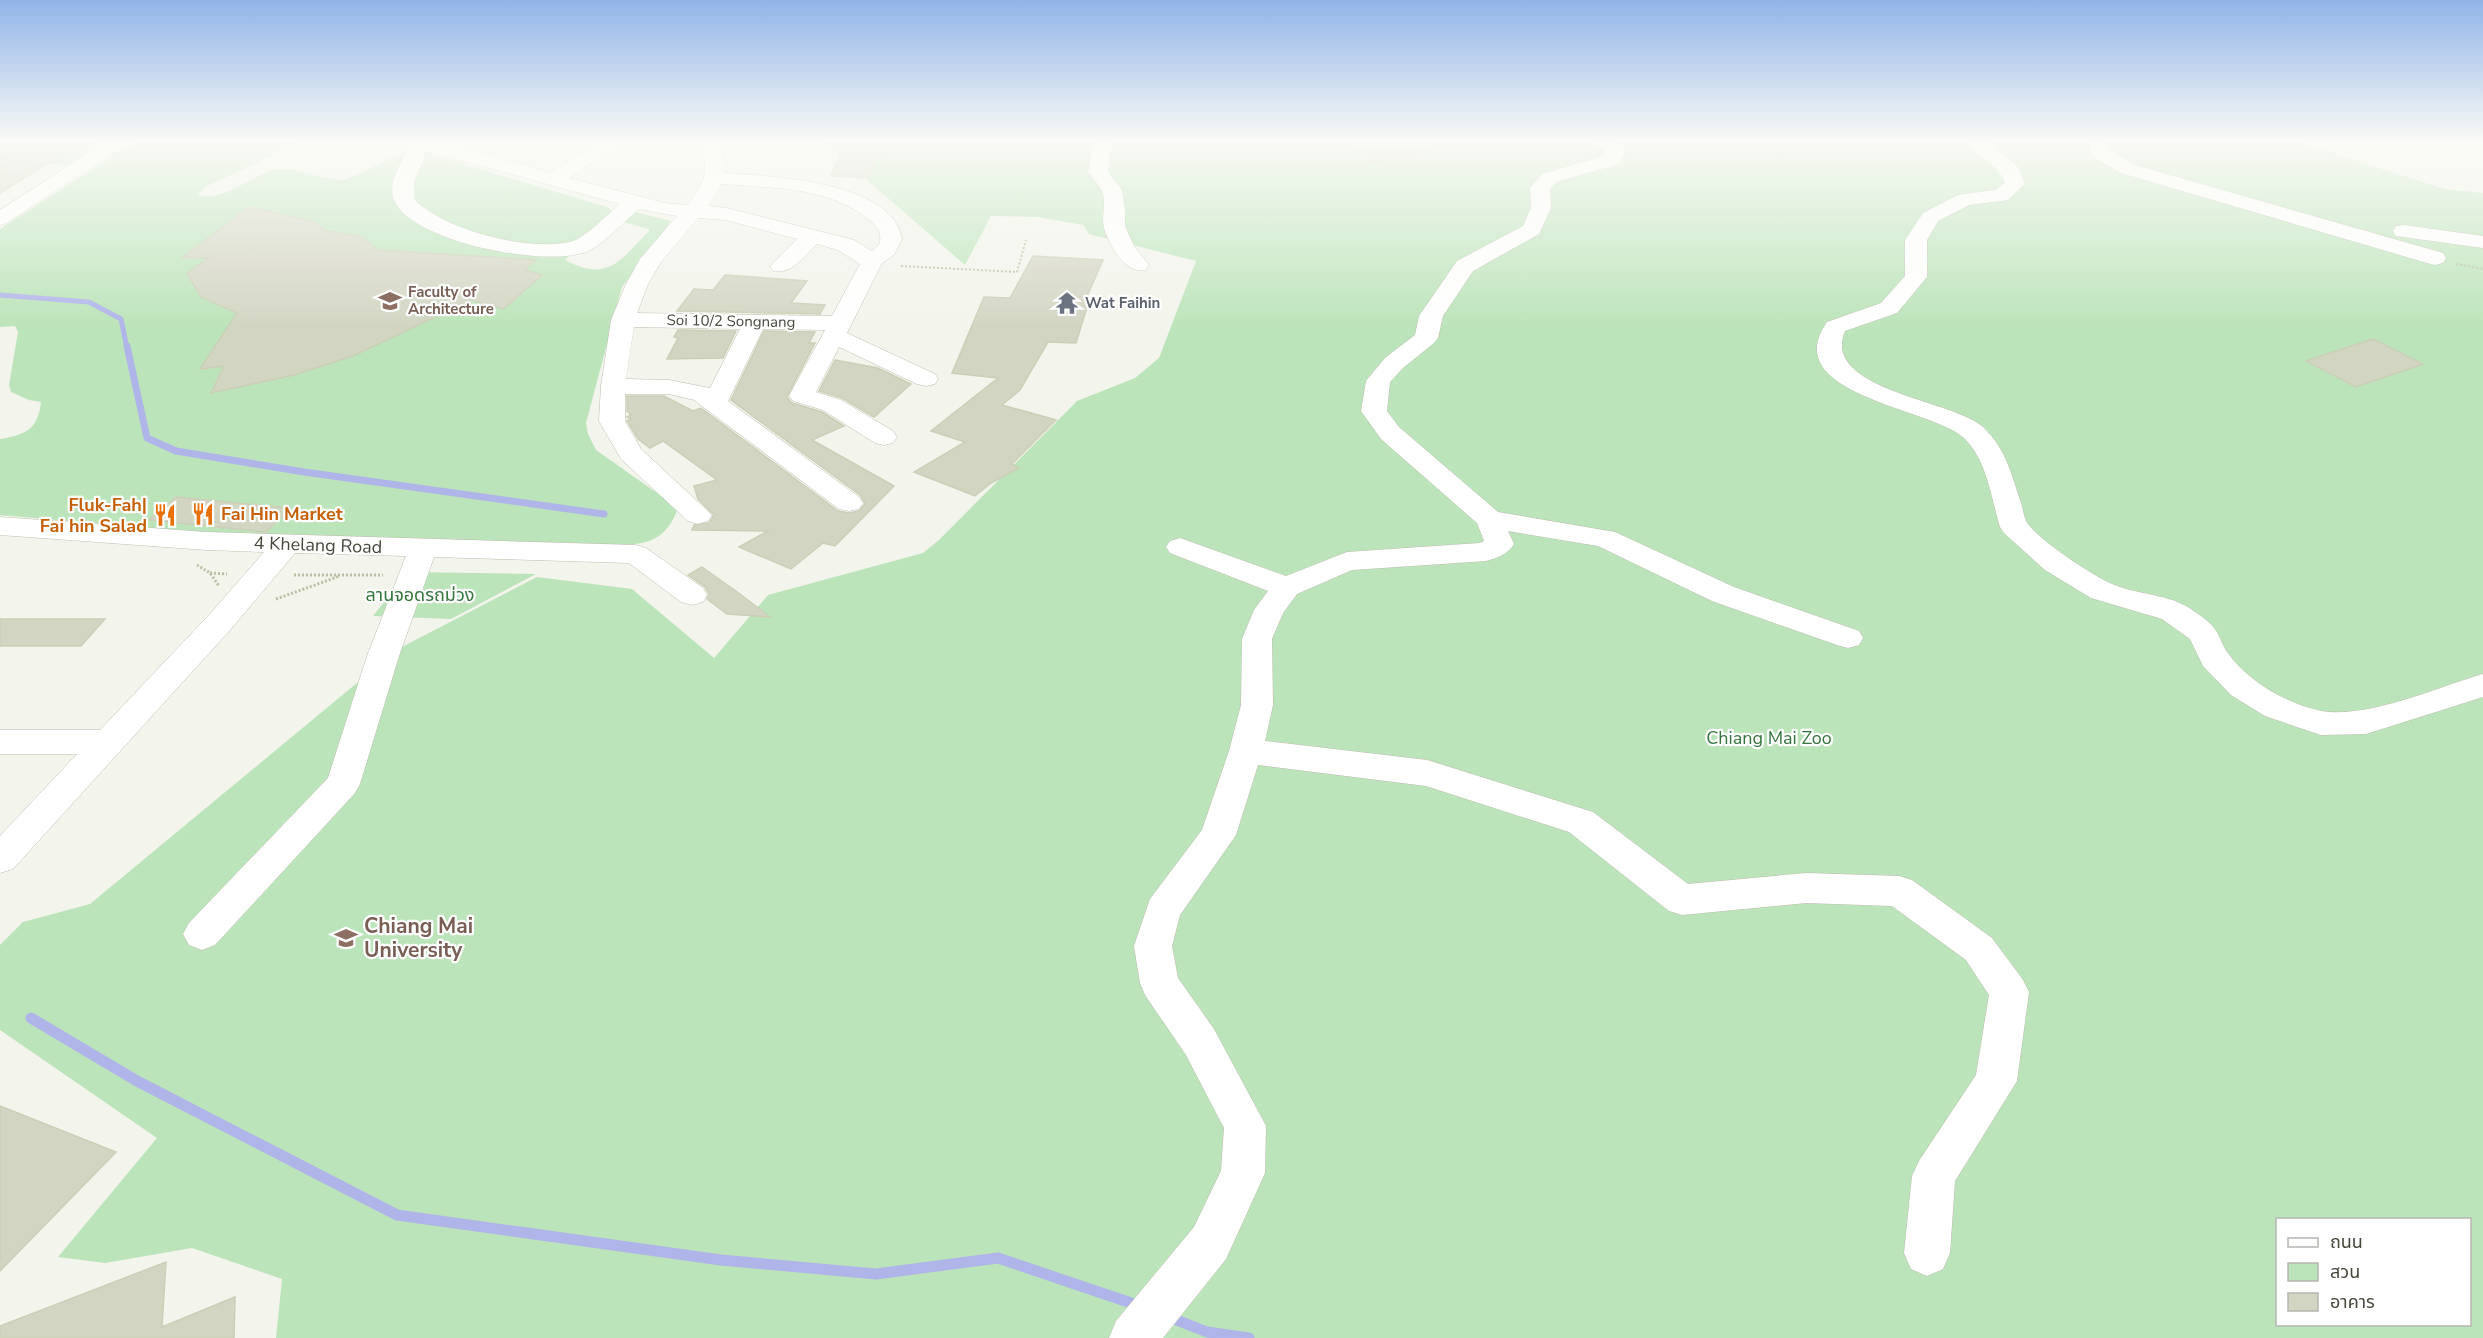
<svg xmlns="http://www.w3.org/2000/svg" width="2483" height="1338" font-family="'Nunito Sans','Noto Sans Thai',sans-serif">
	<style>
		.green { fill: #bce4ba; fill-rule: evenodd }
		.lines { fill: none; stroke-linecap: round; stroke-linejoin: round }
		.stream-far2 { stroke: #b0b5e9; stroke-width: 5 }
		.stream-far1 { stroke: #b0b5e9; stroke-width: 7 }
		.stream { stroke: #b0b5e9; stroke-width: 11 }
		.building { fill: #d3d5c3; stroke: #cccfb7; stroke-width: 1.5 }
		.minor-casing { stroke: #bdbfb0; stroke-width: 1 }
		.path-far1 { stroke: #bbbfa3; stroke-width: 2; stroke-dasharray: 2 2; stroke-linecap: butt }
		.path { stroke: #bbbfa3; stroke-width: 3; stroke-dasharray: 2 2; stroke-linecap: butt }
		.minor { fill: #fff; fill-rule: evenodd }
		.labels { text-anchor: middle; stroke-width: 4.5; stroke-linejoin: round; paint-order: stroke }
		.far-education-label { font-size: 15px; font-weight: bold; fill: #785e54; stroke: #fff; text-anchor: start }
		.far-worship-label { font-size: 15px; font-weight: bold; fill: #5b616d; stroke: #fff; text-anchor: start }
		.far-street-label { font-size: 15px; fill: #47483b; stroke: #fff }
		.food-label { font-size: 18px; font-weight: bold; fill: #c56008; stroke: #fff; text-anchor: end }
		.street-label { font-size: 18px; fill: #47483b; stroke: #fff }
		.park-label { font-size: 18px; fill: #33753c; stroke: #fff }
		.near-education-label { font-size: 21px; font-weight: bold; fill: #785e54; stroke: #fff; text-anchor: start }
	</style>
	<rect width="100%" height="100%" fill="#f3f4ec"/>
	<g class="green">
		<polygon points="76,140 101,145 67,165 0,161 0,141"/>
		<path d="M 138,140 L 305,140 L 205,187 L 198,194 C 217,204 251,177 271,171 C 295,164 321,182 345,180 L 407,151 L 419,151 L 607,207 L 612,211 L 612,214 L 565,260 C 609,283 620,260 649,231 L 649,229 L 623,222 L 635,212 L 671,221 L 622,287 L 586,423 L 588,434 L 596,450 L 667,500 L 677,511 C 663,545 642,544 609,546 L 258,538 L 0,515 L 0,439 C 26,435 38,429 41,402 L 29,400 L 11,392 L 9,385 L 18,332 L 15,326 L 0,327 L 0,229 Z"/>
		<path d="M 821,140 L 2293,140 L 2444,189 L 2483,193 L 2483,1338 L 276,1338 L 282,1279 L 192,1248 L 105,1263 L 58,1257 L 157,1138 L 0,1030 L 0,945 L 23,922 L 90,904 L 398,649 L 537,577 L 632,589 L 714,658 L 768,595 L 923,553 L 939,540 L 1077,401 L 1135,378 L 1159,358 L 1196,261 L 1089,234 L 1083,225 L 1037,217 L 991,216 L 965,265 ZM 2278,1220 L 2470,1220 L 2470,1324 L 2278,1324 Z"/>
		<polygon points="408,572 536,574 451,619 373,616"/>
	</g>
	<g class="lines">
		<polyline class="stream-far2" points="0,295 89,302 121,319 127,348"/>
		<polyline class="stream-far1" points="127,346 147,438 176,451 304,472 604,514"/>
		<g class="stream">
			<polyline points="31,1018 137,1081 397,1215 721,1260 876,1274 998,1258 1140,1306"/>
			<polyline points="1169,1317 1207,1332 1249,1338"/>
		</g>
	</g>
	<g class="building">
		<polygon points="1353,140 1427,140 1428,156 1368,162"/>
		<polygon points="0,153 60,156 0,193"/>
		<polygon points="840,155 881,155 866,178 831,176"/>
		<polygon points="249,207 315,222 326,231 362,237 378,250 536,260 525,270 542,275 503,309 471,300 353,356 294,375 211,393 224,366 200,369 237,313 201,297 187,274 208,258 183,257"/>
		<polygon points="1033,256 1103,260 1085,301 1089,301 1076,343 1048,342 1020,390 1002,405 1056,420 1012,464 1019,468 991,483 975,496 914,472 965,442 931,431 998,378 952,373 984,297 1010,298"/>
		<polygon points="725,275 807,281 791,303 825,305 820,314 677,311 694,289 713,290"/>
		<polygon points="678,330 736,331 723,358 667,359 678,338 674,337"/>
		<polygon points="764,331 815,332 809,343 815,343 787,397 792,403 822,412 844,426 812,440 894,486 835,546 823,543 791,569 739,547 768,531 692,530 694,525 709,523 714,515 698,499 694,486 717,480 663,441 650,448 638,439 627,421 631,419 627,417 631,415 627,411 627,396 664,396 693,411 701,408 838,511 849,513 859,511 865,504 860,495 731,400"/>
		<polygon points="2373,339 2423,364 2356,387 2306,361"/>
		<polygon points="835,360 878,368 911,384 874,417 842,398 819,391"/>
		<polygon points="176,497 291,508 266,532 149,520"/>
		<polygon points="702,567 740,594 770,617 727,614 707,599 709,594 705,587 688,575"/>
		<polygon points="0,619 105,619 81,646 0,646"/>
		<polygon points="0,1106 116,1152 0,1271"/>
		<polygon points="166,1262 162,1327 235,1297 234,1338 0,1338 0,1326"/>
	</g>
	<g class="lines">
		<g class="minor-casing">
			<g id="minor">
				<polygon points="109,140 132,140 7,223 0,225 0,210"/>
				<path d="M 399,140 L 436,140 L 550,173 L 603,140 L 626,140 L 569,178 L 665,203 L 687,205 C 709,180 708,170 699,140 L 718,140 L 726,165 L 725,173 C 770,176 893,181 902,239 L 894,255 L 882,263 L 847,333 L 935,374 L 938,379 L 935,384 L 926,386 L 917,384 L 839,347 L 816,392 L 841,400 L 893,431 L 897,437 L 893,443 L 884,445 L 875,443 L 823,410 L 793,401 L 789,396 L 825,330 L 763,329 L 728,401 L 859,497 L 863,503 L 859,509 L 849,511 L 839,509 L 694,400 L 669,394 L 625,394 L 625,421 L 641,449 L 712,515 L 708,521 L 698,524 L 688,521 L 621,459 L 599,421 L 601,386 L 611,320 L 626,284 L 640,259 L 677,216 L 639,209 C 625,221 606,242 590,250 C 554,270 405,242 393,197 C 389,181 402,159 411,147 L 401,144 ZM 427,151 L 620,204 C 609,213 586,237 573,241 C 532,253 443,230 414,199 L 414,182 ZM 721,184 C 768,188 826,186 865,217 C 875,224 882,230 880,243 L 872,251 L 854,240 L 726,208 L 708,206 ZM 698,218 L 726,220 L 797,239 L 770,266 L 773,271 C 792,275 804,256 817,244 L 838,250 L 860,264 L 832,316 L 637,313 L 648,284 L 661,262 ZM 634,327 L 740,329 L 710,388 L 669,380 L 626,379 Z"/>
				<path d="M 1093,140 L 1112,140 L 1108,172 L 1122,190 L 1125,210 L 1125,226 L 1134,246 L 1149,265 L 1146,270 C 1125,275 1110,246 1104,228 C 1101,217 1107,203 1102,191 C 1099,184 1092,178 1088,172 Z"/>
				<path d="M 1591,140 C 1605,140 1616,138 1626,151 L 1619,164 L 1556,182 L 1550,189 L 1551,208 L 1539,234 L 1473,271 L 1443,316 L 1438,338 L 1434,343 L 1403,368 L 1390,382 L 1387,411 L 1399,427 L 1498,512 L 1615,532 L 1734,587 L 1859,631 L 1863,638 L 1859,645 L 1848,648 L 1837,645 L 1712,601 L 1598,546 L 1508,531 L 1514,544 C 1508,554 1497,558 1486,561 L 1352,570 L 1297,594 L 1283,613 L 1272,639 L 1273,705 L 1265,741 L 1427,760 L 1593,812 L 1688,884 L 1806,873 L 1899,876 L 1912,880 L 1992,938 L 2023,980 L 2029,992 L 2017,1081 L 1955,1181 L 1950,1253 L 1943,1269 L 1927,1276 L 1911,1269 L 1904,1253 L 1912,1176 L 1919,1161 L 1976,1075 L 1989,995 L 1966,960 L 1892,906 L 1806,903 L 1682,915 L 1669,911 L 1569,832 L 1426,786 L 1258,765 L 1236,835 L 1180,915 L 1172,946 L 1178,978 L 1214,1029 L 1266,1126 L 1265,1173 L 1226,1259 L 1163,1338 L 1109,1338 L 1116,1321 L 1194,1227 L 1221,1171 L 1224,1128 L 1186,1055 L 1145,995 L 1140,983 L 1134,946 L 1150,899 L 1202,830 L 1229,751 L 1241,705 L 1242,639 L 1254,610 L 1268,591 L 1170,553 L 1166,547 L 1170,541 L 1180,538 L 1286,576 L 1347,552 L 1480,543 L 1484,541 L 1477,523 L 1381,439 L 1361,411 L 1366,381 L 1385,358 L 1415,335 L 1419,316 L 1457,261 L 1523,226 L 1531,208 L 1530,188 L 1542,174 L 1604,156 L 1606,153 Z"/>
				<path d="M 1965,140 L 1985,140 L 2018,167 L 2025,184 L 2008,200 L 1969,205 L 1938,221 L 1927,240 L 1927,277 L 1897,313 L 1845,331 C 1820,390 1953,400 1983,427 C 2006,449 2011,473 2021,503 C 2023,509 2024,519 2028,524 C 2040,541 2093,576 2112,584 C 2135,594 2164,594 2186,606 C 2195,612 2208,620 2214,628 C 2220,635 2222,645 2227,652 C 2247,681 2287,704 2321,711 C 2367,719 2438,687 2483,674 L 2483,697 L 2366,734 L 2321,735 L 2265,716 L 2231,695 L 2203,666 L 2190,639 L 2162,619 L 2091,598 L 2045,570 L 2004,533 L 2000,527 C 1991,497 1987,460 1964,438 C 1933,408 1776,395 1827,322 L 1881,303 L 1905,276 L 1905,240 L 1923,213 L 1958,195 L 1995,190 L 2005,183 C 1999,165 1976,156 1965,140 Z"/>
				<polygon points="2087,140 2108,140 2106,144 2108,149 2135,165 2443,253 2446,258 2443,263 2435,265 2427,263 2121,173 2092,156"/>
				<polygon points="2404,225 2483,236 2483,248 2396,236 2393,231 2396,226"/>
				<polygon points="0,517 206,532 636,545 646,548 703,588 707,595 703,602 692,605 681,602 629,563 434,557 399,656 360,784 355,793 215,945 202,950 189,945 183,934 189,923 328,778 367,656 406,556 295,553 231,629 13,869 0,873 0,836 77,754 0,754 0,730 100,730 209,615 264,552 206,550 0,535"/>
			</g>
		</g>
		<g class="path-far1">
			<polyline points="2456,264 2483,269"/>
			<polyline points="901,266 1017,272 1026,240"/>
		</g>
		<g class="path">
			<polyline points="197,565 210,573 219,586"/>
			<polyline points="210,573 227,574"/>
			<polyline points="294,575 383,575"/>
			<polyline points="276,599 340,576"/>
		</g>
		<use href="#minor" class="minor"/>
	</g>
	<linearGradient id="sky" x2="0" y2="1"><stop stop-color="#91b4e8"/><stop offset="0.43" stop-color="#fafaf6"/><stop offset="1" stop-color="#fafaf6" stop-opacity="0"/></linearGradient>
	<rect width="2483" height="328" fill="url(#sky)"/>
	<defs>
		<g id="university-bare" transform="scale(1.8)"><path d="M0-5L7-2L0 1L-7-2ZM-4 1L0 2.5L4 1V4Q0 6-4 4Z" fill="#8d6e63" stroke="#fff" stroke-width="2.5" paint-order="stroke"/></g>
		<g id="temple-bare" transform="scale(1.8)"><path d="M0-6L5-2H3V0L6.5 2.5H4V6H1.5V3h-3V6H-4V2.5H-6.5L-3 0V-2H-5Z" fill="#6b7280" stroke="#fff" stroke-width="2.5" paint-order="stroke"/></g>
		<g id="restaurant-bare" transform="scale(1.8)"><path d="M-5-6h1v4h1v-4h1v4h1v-4h1v5L-1.5 .5V6h-2V.5L-5-1ZM5-6V6H3V1.5H1.5Q1.5-4 5-6Z" fill="#e8710a" stroke="#fff" stroke-width="2.5" paint-order="stroke"/></g>
	</defs>
	<g fill-rule="evenodd">
		<use href="#university-bare" x="390" y="301"/>
		<use href="#temple-bare" x="1067" y="303"/>
		<use href="#restaurant-bare" x="203" y="514"/>
		<use href="#restaurant-bare" x="165" y="515"/>
		<use href="#university-bare" x="346" y="938"/>
	</g>
	<g class="labels">
		<g class="far-education-label">
			<text x="408" y="297">Faculty of<tspan x="408" dy="17">Architecture</tspan></text>
		</g>
		<g class="far-worship-label">
			<text x="1085" y="308">Wat Faihin</text>
		</g>
		<g class="far-street-label">
			<text transform="translate(731 321) rotate(1)" y="5">Soi 10/2 Songnang</text>
		</g>
		<g class="food-label">
			<text x="147" y="511">Fluk-Fah|<tspan x="147" dy="21">Fai hin Salad</tspan></text>
			<text x="221" y="520" text-anchor="start">Fai Hin Market</text>
		</g>
		<g class="street-label">
			<text transform="translate(318 545) rotate(2)" y="6">4 Khelang Road</text>
		</g>
		<g class="park-label">
			<text x="420" y="601">ลานจอดรถม่วง</text>
			<text x="1769" y="744">Chiang Mai Zoo</text>
		</g>
		<g class="near-education-label">
			<text x="364" y="933">Chiang Mai<tspan x="364" dy="24">University</tspan></text>
		</g>
	</g>
	<rect x="2276" y="1218" width="195" height="108" fill="#ffffff" stroke="#b5b6b1" stroke-width="1.5"/>
	<rect x="2288" y="1238" width="30" height="9" fill="#ffffff" stroke="#b5b6b1" stroke-width="1.5"/>
	<text x="2330" y="1248" font-size="18" fill="#47483b">ถนน</text>
	<rect x="2288" y="1263" width="30" height="18" fill="#bce4ba" stroke="#b5b6b1" stroke-width="1.5"/>
	<text x="2330" y="1278" font-size="18" fill="#47483b">สวน</text>
	<rect x="2288" y="1293" width="30" height="18" fill="#d3d5c3" stroke="#b5b6b1" stroke-width="1.5"/>
	<text x="2330" y="1308" font-size="18" fill="#47483b">อาคาร</text>
</svg>
